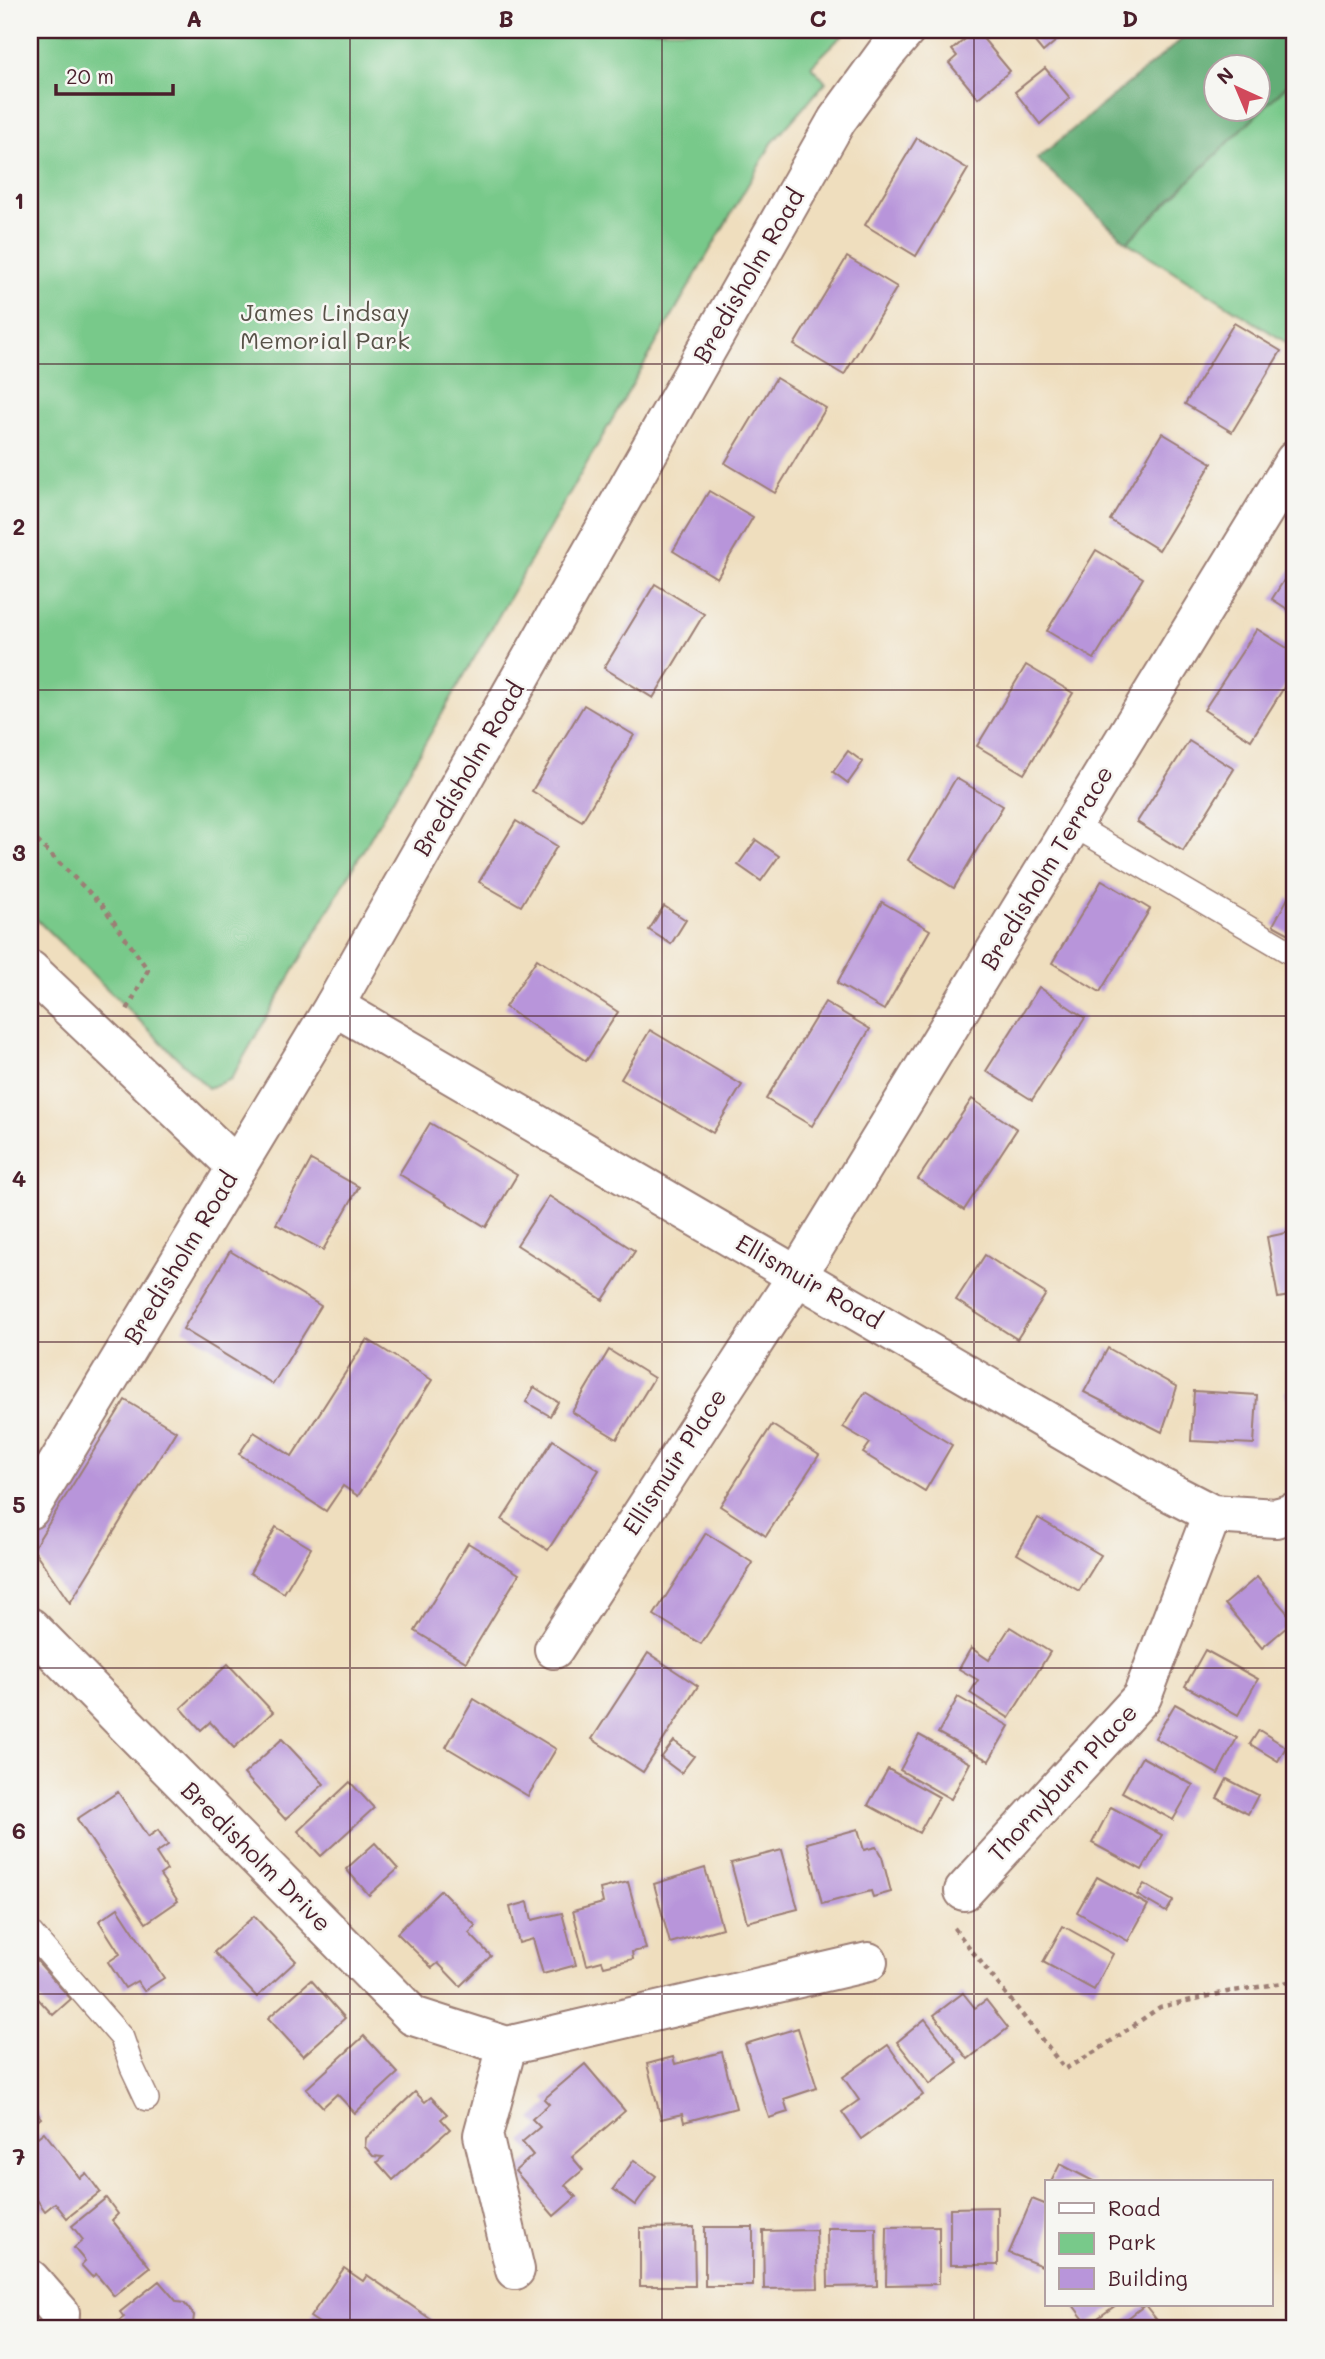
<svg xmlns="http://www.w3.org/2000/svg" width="1325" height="2359" font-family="Mali,sans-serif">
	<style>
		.green { fill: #78c98a; stroke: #61745a; stroke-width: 2 }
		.forest { fill: #62ad76; stroke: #566650; stroke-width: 2; fill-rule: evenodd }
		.building { fill: #b895da }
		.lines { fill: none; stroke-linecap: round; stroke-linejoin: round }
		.service-casing { stroke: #9c7e74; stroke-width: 26 }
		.minor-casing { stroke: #9c7e74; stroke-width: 42 }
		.tertiary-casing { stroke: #9c7e74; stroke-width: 42 }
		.path { stroke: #9c7e74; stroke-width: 4.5; stroke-dasharray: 5 5; stroke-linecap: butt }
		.service { stroke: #fff; stroke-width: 23 }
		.minor { stroke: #fff; stroke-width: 38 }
		.tertiary { stroke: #fff; stroke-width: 38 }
		.grid { fill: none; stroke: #4a1f2b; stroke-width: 2; stroke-opacity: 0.55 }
		.labels { text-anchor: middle; stroke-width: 5; stroke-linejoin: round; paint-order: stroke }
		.street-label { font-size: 24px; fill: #4a1f2b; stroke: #f6f6f2 }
		.park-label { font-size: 24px; fill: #585248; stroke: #f6f6f2 }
		.neatline { fill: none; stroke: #4a1f2b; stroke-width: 2.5 }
		.grid-label { font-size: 23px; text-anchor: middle; font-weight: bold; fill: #4a1f2b }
	</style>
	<rect width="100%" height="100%" fill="#f6f6f2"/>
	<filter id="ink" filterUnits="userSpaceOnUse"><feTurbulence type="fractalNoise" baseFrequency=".0143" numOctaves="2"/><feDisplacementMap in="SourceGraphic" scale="14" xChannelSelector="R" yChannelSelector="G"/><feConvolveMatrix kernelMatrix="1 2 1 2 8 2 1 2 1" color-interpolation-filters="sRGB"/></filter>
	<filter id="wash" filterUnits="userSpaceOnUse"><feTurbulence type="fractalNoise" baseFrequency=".00686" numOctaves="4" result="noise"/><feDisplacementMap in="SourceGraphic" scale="28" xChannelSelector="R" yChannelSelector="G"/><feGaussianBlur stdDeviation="1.57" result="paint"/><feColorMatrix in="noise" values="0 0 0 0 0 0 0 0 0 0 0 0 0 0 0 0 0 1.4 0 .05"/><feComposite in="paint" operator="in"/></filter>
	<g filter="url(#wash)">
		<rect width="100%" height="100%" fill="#efdebe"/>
		<g class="green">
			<polygon points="30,30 848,30 811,66 826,82 772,143 231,1079 208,1088 30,913"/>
			<polygon points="1295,77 1295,348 1127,242"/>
		</g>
		<path class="forest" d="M 1193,30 L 1295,30 L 1295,77 L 1127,242 L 1037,159 ZM 1216,66 L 1258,66 L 1258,108 L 1216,108 Z"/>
		<g id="blocks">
			<g class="building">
				<polygon points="976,30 1010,71 978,98 949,63 957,56 952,50"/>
				<polygon points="1025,30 1069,30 1043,52"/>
				<polygon points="1045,68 1070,98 1040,124 1015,92"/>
				<polygon points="917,138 968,169 916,256 865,225"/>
				<polygon points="847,257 897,287 844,375 794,345"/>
				<polygon points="1234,323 1281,351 1232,432 1185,404"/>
				<polygon points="776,378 826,408 775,493 725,463"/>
				<polygon points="1162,433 1212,463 1159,550 1110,520"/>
				<polygon points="709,491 753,517 717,578 673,551"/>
				<polygon points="1096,550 1143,578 1094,659 1047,631"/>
				<polygon points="1295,563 1295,614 1272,599"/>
				<polygon points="655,584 704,614 653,698 604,668"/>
				<polygon points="1257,629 1295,653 1295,670 1251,740 1204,710"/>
				<polygon points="1026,665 1073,693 1024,774 977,746"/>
				<polygon points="584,705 634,735 582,821 532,791"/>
				<polygon points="1189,741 1234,769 1183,851 1137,822"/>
				<polygon points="848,751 863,762 848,783 833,772"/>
				<polygon points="956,778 1003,806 954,888 908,860"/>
				<polygon points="516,821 557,846 521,906 479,882"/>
				<polygon points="756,840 779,856 761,881 738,865"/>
				<polygon points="1102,880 1150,909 1100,992 1052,963"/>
				<polygon points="1288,898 1295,902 1295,937 1273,925"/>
				<polygon points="882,902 930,930 884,1010 837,983"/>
				<polygon points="664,906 686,920 671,944 649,930"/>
				<polygon points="537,959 618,1012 586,1061 505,1007"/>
				<polygon points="1039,987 1085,1018 1032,1100 986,1071"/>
				<polygon points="825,1002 870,1029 812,1126 766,1099"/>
				<polygon points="650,1030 742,1085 713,1133 621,1079"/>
				<polygon points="972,1099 1017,1129 964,1210 918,1179"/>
				<polygon points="430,1123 517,1175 486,1227 399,1174"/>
				<polygon points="311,1160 359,1187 323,1250 276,1224"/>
				<polygon points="549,1196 635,1251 603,1300 517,1245"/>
				<polygon points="1295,1231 1295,1295 1278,1298 1267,1237"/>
				<polygon points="230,1251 321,1306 273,1384 183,1329"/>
				<polygon points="985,1255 1046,1294 1017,1339 956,1300"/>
				<polygon points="367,1339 432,1380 358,1496 343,1486 326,1511 239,1454 254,1432 292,1456"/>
				<polygon points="1108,1348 1177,1387 1162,1432 1084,1392"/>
				<polygon points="609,1350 654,1378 617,1439 572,1412"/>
				<polygon points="534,1387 558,1402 550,1416 526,1402"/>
				<polygon points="1295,1388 1295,1417 1285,1392"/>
				<polygon points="1194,1391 1257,1395 1254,1444 1191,1441"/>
				<polygon points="865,1392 952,1445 925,1491 863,1453 870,1443 843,1427"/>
				<polygon points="125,1400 176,1431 70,1603 33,1549"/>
				<polygon points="772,1425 819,1455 766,1536 720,1506"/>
				<polygon points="553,1440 599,1470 548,1550 502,1520"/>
				<polygon points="1038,1518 1101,1555 1079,1591 1017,1554"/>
				<polygon points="276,1527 311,1548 284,1593 250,1573"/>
				<polygon points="706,1533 753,1563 701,1644 654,1615"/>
				<polygon points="468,1543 519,1574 466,1662 415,1631"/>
				<polygon points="1257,1577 1294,1621 1262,1648 1225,1604"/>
				<polygon points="1010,1627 1050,1652 1009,1718 970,1693 978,1680 959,1669 971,1648 989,1660"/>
				<polygon points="1205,1650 1258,1679 1238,1715 1185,1686"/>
				<polygon points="648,1653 698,1686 643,1772 592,1739"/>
				<polygon points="228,1664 273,1712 234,1748 210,1722 201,1730 181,1708"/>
				<polygon points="958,1697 1009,1726 989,1761 938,1733"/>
				<polygon points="474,1699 556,1749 528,1796 446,1747"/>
				<polygon points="1175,1704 1237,1738 1218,1774 1155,1738"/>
				<polygon points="1259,1730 1286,1747 1278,1761 1250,1744"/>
				<polygon points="919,1735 970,1763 951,1799 900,1770"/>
				<polygon points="282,1739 324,1784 285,1819 244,1774"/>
				<polygon points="674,1741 694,1756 681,1773 661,1758"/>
				<polygon points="1142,1757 1193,1785 1173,1820 1122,1792"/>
				<polygon points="888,1769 939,1797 919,1833 868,1805"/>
				<polygon points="1227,1779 1258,1795 1248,1814 1217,1798"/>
				<polygon points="350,1782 374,1808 321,1856 298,1831"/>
				<polygon points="118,1792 148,1837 158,1830 168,1845 156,1853 167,1870 160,1875 178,1901 146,1923 77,1819"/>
				<polygon points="1111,1807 1162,1835 1142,1870 1092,1843"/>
				<polygon points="858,1829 864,1850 876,1847 882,1857 891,1892 873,1897 871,1891 822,1904 807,1843"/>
				<polygon points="375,1843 398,1869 369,1895 346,1869"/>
				<polygon points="782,1850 798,1909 747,1922 731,1863"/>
				<polygon points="705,1868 722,1928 670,1943 654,1884"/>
				<polygon points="1097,1877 1148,1905 1128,1941 1077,1912"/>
				<polygon points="628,1882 646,1949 632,1952 633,1959 604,1966 602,1961 587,1965 573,1911 603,1903 600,1889"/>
				<polygon points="1144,1884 1173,1901 1166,1912 1137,1895"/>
				<polygon points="441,1890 476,1926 469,1933 491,1956 460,1986 438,1963 432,1968 397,1933"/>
				<polygon points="528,1902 532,1920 562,1913 576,1965 543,1974 533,1939 519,1943 510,1907"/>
				<polygon points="118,1908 164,1978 144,1991 137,1981 125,1988 108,1962 120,1954 99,1921"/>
				<polygon points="254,1916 296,1961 257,1997 214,1952"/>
				<polygon points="1063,1926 1113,1954 1094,1990 1043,1962"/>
				<polygon points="30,1953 71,1999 53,2015 30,1990"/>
				<polygon points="311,1980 345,2018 303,2056 268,2018"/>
				<polygon points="963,1993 975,2008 986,2000 1008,2028 968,2059 934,2015"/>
				<polygon points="925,2019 958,2062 930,2084 897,2042"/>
				<polygon points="798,2028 817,2088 784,2099 788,2112 769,2118 745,2044"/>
				<polygon points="364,2036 398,2073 355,2113 337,2094 323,2107 306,2089"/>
				<polygon points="888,2045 923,2095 861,2139 842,2112 859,2100 843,2077"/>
				<polygon points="722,2052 736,2108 684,2122 682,2114 661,2119 647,2064 673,2057 675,2064"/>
				<polygon points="585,2064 625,2111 572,2157 583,2170 565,2185 576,2197 554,2216 515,2171 533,2155 522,2142 540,2127 532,2119 549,2104 544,2099"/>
				<polygon points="415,2092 425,2102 431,2097 447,2114 441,2119 450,2129 393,2180 377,2162 383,2157 373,2156 365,2147 366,2138"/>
				<polygon points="30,2103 41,2118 30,2127"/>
				<polygon points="44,2132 80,2178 86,2173 100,2192 67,2218 55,2203 45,2211 35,2197 30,2201 30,2143"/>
				<polygon points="634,2160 656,2176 635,2205 613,2189"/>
				<polygon points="1060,2164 1095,2182 1051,2182"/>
				<polygon points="106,2198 118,2214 112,2220 150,2267 114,2296 96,2274 92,2277 81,2265 85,2261 74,2248 83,2240 72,2226"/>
				<polygon points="1032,2199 1047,2205 1047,2268 1009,2253"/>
				<polygon points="998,2207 998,2265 950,2265 950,2208"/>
				<polygon points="939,2226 939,2284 886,2285 887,2227"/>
				<polygon points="694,2227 695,2286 640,2286 640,2228"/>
				<rect x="705" y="2227" width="48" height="59"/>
				<polygon points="827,2228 876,2228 877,2286 828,2287"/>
				<polygon points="816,2230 818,2288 764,2289 763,2231"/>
				<polygon points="344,2268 363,2281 367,2275 445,2329 328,2329 310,2317"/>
				<polygon points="159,2281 177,2302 184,2303 194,2315 193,2324 197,2329 108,2329 124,2317 120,2312"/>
				<polygon points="1073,2305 1116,2305 1088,2325"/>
				<polygon points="1145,2305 1164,2329 1114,2329"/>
			</g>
		</g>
	</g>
	<g filter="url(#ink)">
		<use href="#blocks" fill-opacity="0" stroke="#9c7e74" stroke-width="2"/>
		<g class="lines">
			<g class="service-casing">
				<g id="service">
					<polyline points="1073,825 1295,955"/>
					<polyline points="30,1932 122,2038 132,2067 147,2099"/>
				</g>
			</g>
			<g class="minor-casing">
				<g id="minor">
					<polyline points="30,970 237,1167"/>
					<polyline points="334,1006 1158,1486 1212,1514 1276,1518 1295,1512"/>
					<polyline points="30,1627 413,2016 507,2046 868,1962"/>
					<polyline points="554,1649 797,1276 1295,460"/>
					<polyline points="964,1891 1142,1697 1212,1514"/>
					<polyline points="507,2046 483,2135 515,2270"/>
					<polyline points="30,2279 60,2313 59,2329"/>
				</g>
			</g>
			<g class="tertiary-casing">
				<polyline id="tertiary" points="30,1509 334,1006 837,120 886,53 906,30"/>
			</g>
			<g class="path">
				<polyline points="30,834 102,905 148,970 127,1010"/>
				<polyline points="954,1928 1065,2069 1098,2050 1160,2007 1227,1992 1295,1981"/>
			</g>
			<use href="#service" class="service"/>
			<use href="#minor" class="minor"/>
			<use href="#tertiary" class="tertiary"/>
		</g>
	</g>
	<path class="grid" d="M 350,30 L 350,2329M 662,30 L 662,2329M 974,30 L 974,2329M 30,364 L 1295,364M 30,690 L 1295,690M 30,1016 L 1295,1016M 30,1342 L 1295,1342M 30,1668 L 1295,1668M 30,1994 L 1295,1994"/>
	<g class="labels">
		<g class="street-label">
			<text transform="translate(749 276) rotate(-60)" y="8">Bredisholm Road</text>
			<text transform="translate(469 769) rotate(-60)" y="8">Bredisholm Road</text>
			<text transform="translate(1047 868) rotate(-59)" y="8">Bredisholm Terrace</text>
			<text transform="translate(181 1258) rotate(-59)" y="8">Bredisholm Road</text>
			<text transform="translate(809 1282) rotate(30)" y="8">Ellismuir Road</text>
			<text transform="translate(675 1462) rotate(-57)" y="8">Ellismuir Place</text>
			<text transform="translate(1063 1783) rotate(-47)" y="8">Thornyburn Place</text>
			<text transform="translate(256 1857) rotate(45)" y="8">Bredisholm Drive</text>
		</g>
		<g class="park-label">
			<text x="325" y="321">James Lindsay<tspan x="325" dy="28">Memorial Park</tspan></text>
		</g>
	</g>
	<rect width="1325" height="2359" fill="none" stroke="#f6f6f2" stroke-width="77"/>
	<rect x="1045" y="2180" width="228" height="126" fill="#f6f6f2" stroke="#b1a0a2" stroke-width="2"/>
	<rect x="1059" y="2203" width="35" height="10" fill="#ffffff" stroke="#b1a0a2" stroke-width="2"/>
	<text x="1108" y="2216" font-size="21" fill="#4a1f2b">Road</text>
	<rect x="1059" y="2233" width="35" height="21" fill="#78c98a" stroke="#b1a0a2" stroke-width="2"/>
	<text x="1108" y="2250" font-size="21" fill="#4a1f2b">Park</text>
	<rect x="1059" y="2268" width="35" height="21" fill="#b895da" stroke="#b1a0a2" stroke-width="2"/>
	<text x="1108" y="2286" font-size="21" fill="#4a1f2b">Building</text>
	<g transform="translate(1237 88) rotate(316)"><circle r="33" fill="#f6f6f2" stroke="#b1a0a2" stroke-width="2"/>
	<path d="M0-5L12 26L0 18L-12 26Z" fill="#d1495b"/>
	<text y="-10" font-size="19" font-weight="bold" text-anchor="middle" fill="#4a1f2b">N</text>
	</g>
	<path d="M56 84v10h117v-10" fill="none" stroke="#4a1f2b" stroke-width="3.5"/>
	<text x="66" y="84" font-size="21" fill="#4a1f2b" stroke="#f6f6f2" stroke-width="5" paint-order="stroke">20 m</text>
	<rect x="38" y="38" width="1248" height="2282" class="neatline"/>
	<g class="grid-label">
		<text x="194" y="27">A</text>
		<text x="506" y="27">B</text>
		<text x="818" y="27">C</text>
		<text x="1130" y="27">D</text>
		<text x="19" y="209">1</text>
		<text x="19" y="535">2</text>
		<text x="19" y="861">3</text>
		<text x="19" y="1187">4</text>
		<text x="19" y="1513">5</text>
		<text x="19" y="1839">6</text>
		<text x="19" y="2165">7</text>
	</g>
</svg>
